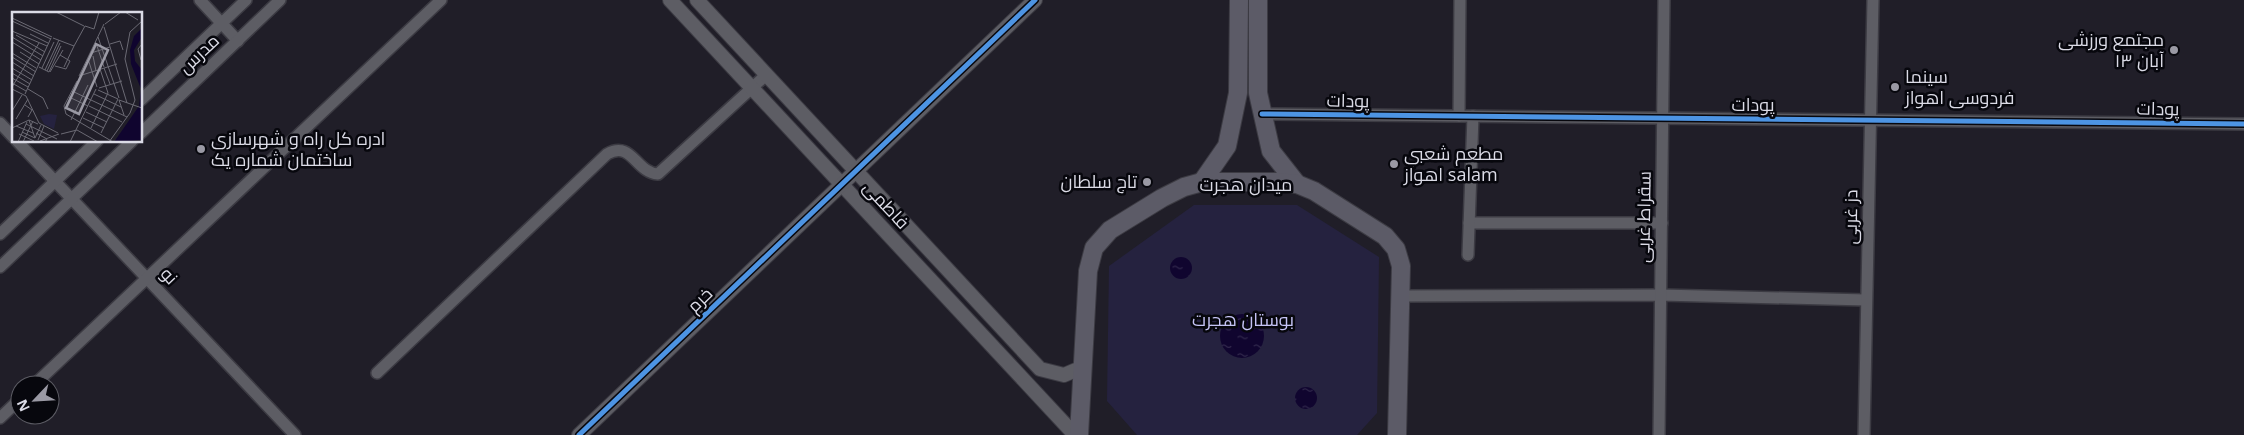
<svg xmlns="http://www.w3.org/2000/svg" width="2244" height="435" font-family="'Open Sans',Cairo,sans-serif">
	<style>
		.green { fill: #25223f }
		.water { fill: url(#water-ripples) }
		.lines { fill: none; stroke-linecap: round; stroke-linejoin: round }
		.minor-casing { stroke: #3c3b43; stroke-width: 14 }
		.tertiary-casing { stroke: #3c3b43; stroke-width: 16 }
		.primary-casing { stroke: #3c3b43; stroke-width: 20 }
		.minor { stroke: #5d5d64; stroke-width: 11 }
		.tertiary { stroke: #5d5d64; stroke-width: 14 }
		.primary { stroke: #5c5b67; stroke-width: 18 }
		.cycleway-casing { stroke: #07070d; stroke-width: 8 }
		.cycleway { stroke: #4d94e3; stroke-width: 5 }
		.poi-dot { fill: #9a99a4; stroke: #07070d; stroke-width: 2 }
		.labels { text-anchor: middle; stroke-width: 5; stroke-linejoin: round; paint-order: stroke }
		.poi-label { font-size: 18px; fill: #dbdbe6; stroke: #07070d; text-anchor: start }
		.street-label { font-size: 18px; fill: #dbdbe6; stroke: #07070d }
		.park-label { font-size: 18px; fill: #c5c3f5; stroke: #07070d }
		.inset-road { fill: none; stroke: #6b6a74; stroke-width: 1 }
		.view { fill: #9a99a4; fill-opacity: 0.15; stroke: #9a99a4; stroke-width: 2.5 }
		.inset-edge { fill: none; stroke: #dbdbe6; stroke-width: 2.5 }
	</style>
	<defs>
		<pattern id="water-ripples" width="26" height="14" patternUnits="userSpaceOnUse" patternTransform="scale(1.25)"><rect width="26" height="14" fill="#10052f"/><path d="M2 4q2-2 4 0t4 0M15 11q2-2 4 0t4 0" fill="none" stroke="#32294d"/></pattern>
	</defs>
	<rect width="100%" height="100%" fill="#201e28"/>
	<polygon class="green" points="1194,205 1297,205 1379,257 1377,413 1357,435 1137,435 1107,401 1109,266"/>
	<g class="water">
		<circle cx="1181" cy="268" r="11"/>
		<circle cx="1242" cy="336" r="22"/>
		<circle cx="1306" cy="398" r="11"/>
	</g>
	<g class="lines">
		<g class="minor-casing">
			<g id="minor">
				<polyline points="200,0 238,41"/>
				<polyline points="141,100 246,0"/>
				<polyline points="1262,114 2244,124"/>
				<polyline points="1459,116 1460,0"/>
				<polyline points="0,123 14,138"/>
				<polyline points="141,133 280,0"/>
				<polyline points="17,141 295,435"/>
				<polyline points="1469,223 1662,223"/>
				<polyline points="0,234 97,141"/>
				<polyline points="1468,255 1473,116"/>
				<polyline points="0,267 132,141"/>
				<polyline points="1401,296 1661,295 1866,300"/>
				<path d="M 377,373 L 607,154 C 632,140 635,172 658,174 L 766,75"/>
				<polyline points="34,385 441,0"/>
				<polyline points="0,418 20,399"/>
				<polyline points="1659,435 1664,0"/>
				<polyline points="1864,435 1873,0"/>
			</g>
		</g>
		<g class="tertiary-casing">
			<g id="tertiary">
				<polyline points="670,0 1075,435"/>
				<polyline points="697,0 1040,369 1064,375 1083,367"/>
				<polyline points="579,435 1035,0"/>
			</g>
		</g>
		<g class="primary-casing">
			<g id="primary">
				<polyline points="1258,0 1258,93 1271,151 1297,184"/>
				<polyline points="1202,182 1227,146 1238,93 1239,0"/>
				<polyline points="1079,435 1088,271 1094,248 1110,230 1162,198 1184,187 1202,182 1278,182 1297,184 1314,191 1385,236 1396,249 1401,266 1397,435"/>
			</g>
		</g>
		<use href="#minor" class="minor"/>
		<use href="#tertiary" class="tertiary"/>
		<use href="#primary" class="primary"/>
		<g class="cycleway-casing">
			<g id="cycleway">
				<polyline points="1262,114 2244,124"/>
				<polyline points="579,435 1035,0"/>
			</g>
		</g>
		<use href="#cycleway" class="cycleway"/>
	</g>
	<g class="poi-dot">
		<circle cx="2174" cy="50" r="5"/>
		<circle cx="1895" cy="87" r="5"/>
		<circle cx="201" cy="149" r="5"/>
		<circle cx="1394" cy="164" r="5"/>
		<circle cx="1147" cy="182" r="5"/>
	</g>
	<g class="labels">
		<g class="poi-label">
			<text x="2164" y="46" text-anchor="end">مجتمع ورزشی<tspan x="2164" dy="21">۱۳ آبان</tspan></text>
			<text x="1905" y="83">سینما<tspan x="1905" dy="21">فردوسی اهواز</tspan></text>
			<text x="211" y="145">ادره کل راه و شهرسازی<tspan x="211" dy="21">ساختمان شماره یک</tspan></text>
			<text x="1404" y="160">مطعم شعبي<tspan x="1404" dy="21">اهواز salam</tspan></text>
			<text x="1137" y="188" text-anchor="end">تاج سلطان</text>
		</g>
		<g class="street-label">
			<text transform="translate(199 54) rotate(-43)" y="6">مدرس</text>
			<text transform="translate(1348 101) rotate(1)" y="6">پودات</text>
			<text x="1753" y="111">پودات</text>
			<text transform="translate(2158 109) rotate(1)" y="6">پودات</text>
			<text x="1246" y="191">میدان هجرت</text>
			<text transform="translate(886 205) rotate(47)" y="6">فاطمی</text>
			<text transform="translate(1644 217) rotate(-89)" y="6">سقراط غربی</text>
			<text transform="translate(1851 217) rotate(-89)" y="6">دز غربی</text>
			<text transform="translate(169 276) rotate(47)" y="6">نو</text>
			<text transform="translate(700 300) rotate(-44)" y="6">خرم</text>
		</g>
		<g class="park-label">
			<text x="1243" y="326">بوستان هجرت</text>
		</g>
	</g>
	<g transform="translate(12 12)">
		<rect width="130" height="130" fill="#201e28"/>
		<path d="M 37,102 L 45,103 L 42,117 L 32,112 L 28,104 Z" fill="#25223f"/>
		<path d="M 130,16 L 130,25 L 122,38 L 123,49 L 130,58 L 130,128 L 102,130 L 127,94 L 129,77 L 119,52 L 118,38 L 122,24 Z" fill="#10052f"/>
		<path class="inset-road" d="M 44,0 L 72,14M 113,0 L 126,8M 0,6 L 40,25M 0,9 L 39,27M 93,12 L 109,0M 73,14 L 82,17 L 87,0M 92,15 L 115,91M 0,19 L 35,34M 18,22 L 36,31M 4,23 L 33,40M 0,25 L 31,44M 86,25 L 107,86M 41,26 L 62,34 L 73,14M 0,30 L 29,48M 84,31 L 92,55M 98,32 L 108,29 L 111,38M 8,40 L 27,52M 0,41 L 24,56M 79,41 L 98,35M 81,44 L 84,59M 0,45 L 24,60M 76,47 L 85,75M 129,48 L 126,37 L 130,32M 0,50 L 22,64M 43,54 L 54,57 L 58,49 L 48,43M 27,55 L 37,60 L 49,34M 52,55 L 62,34M 0,56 L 20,68M 30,56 L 42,30M 92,56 L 98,72M 33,58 L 47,28M 35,59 L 48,31M 38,60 L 51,38M 0,61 L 18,72M 70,63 L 105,52M 67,64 L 92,12M 0,66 L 16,75M 65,69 L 52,94 L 54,102 L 101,130M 0,71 L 14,79M 0,75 L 27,31M 87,76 L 110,69M 0,77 L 14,84M 16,77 L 31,86 L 36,97M 86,78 L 106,87M 60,79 L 79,88M 13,82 L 39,26M 82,82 L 109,95M 14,84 L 27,111 L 46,121M 57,85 L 76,94M 79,88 L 115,105M 107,88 L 112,103M 107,88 L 130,96M 13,93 L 20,98 L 16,105M 77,94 L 110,110M 0,99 L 10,83M 74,100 L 95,110M 71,106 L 92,116M 4,107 L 16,87M 17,108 L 23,126M 59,108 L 76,73M 14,112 L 45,127M 4,114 L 21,121M 0,116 L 17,108 L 26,112M 79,116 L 96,81 L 88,57M 65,118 L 86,130M 10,120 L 23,126 L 29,113M 24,121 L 35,127 L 33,130M 89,121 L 106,87M 7,122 L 22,129M 49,122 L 65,118M 26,128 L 32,114M 28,129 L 47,122M 6,130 L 15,110M 11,130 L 21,109M 58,130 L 84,77M 97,130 L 118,101 L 123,88 L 113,47 L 118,20 L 130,9"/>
		<path class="view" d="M 84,32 L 96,38 L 67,102 L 54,96 Z"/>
		<rect width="130" height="130" class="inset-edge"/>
	</g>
	<g transform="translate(35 400) rotate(245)"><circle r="24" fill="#07070d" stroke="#5c5c64"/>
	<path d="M0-4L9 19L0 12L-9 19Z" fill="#9a99a4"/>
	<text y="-8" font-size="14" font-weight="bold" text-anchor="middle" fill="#dbdbe6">N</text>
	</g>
</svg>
